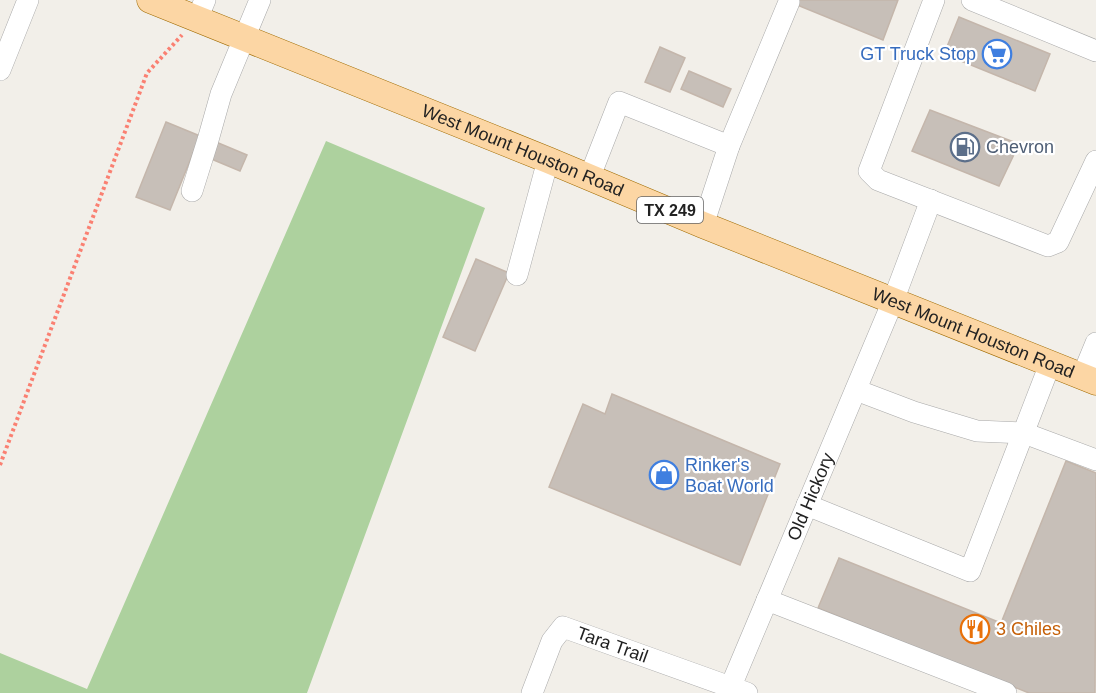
<svg xmlns="http://www.w3.org/2000/svg" width="1096" height="693" font-family="Helvetica,sans-serif">
	<style>
		.forest { fill: #add19e }
		.building { fill: #c7bfb8; stroke: #c4b6ab; stroke-width: 1.5 }
		.lines { fill: none; stroke-linecap: round; stroke-linejoin: round }
		.minor-casing { stroke: #a9a9a9; stroke-width: 22 }
		.major-casing { stroke: #a06b00; stroke-width: 27 }
		.path { stroke: #fa8072; stroke-width: 4; stroke-dasharray: 3 3; stroke-linecap: butt }
		.minor { stroke: #fff; stroke-width: 21 }
		.major { stroke: #fcd6a4; stroke-width: 26 }
		.labels { text-anchor: middle; stroke-width: 4.5; stroke-linejoin: round; paint-order: stroke }
		.shield { fill: #fff; stroke: #646464; stroke-width: 1.5 }
		.shield-label { font-size: 16px; font-weight: bold; fill: #222 }
		.shop-label { font-size: 18px; fill: #366cbe; stroke: #fff; text-anchor: end }
		.service-label { font-size: 18px; fill: #4e5e75; stroke: #fff; text-anchor: start }
		.street-label { font-size: 18px; fill: #222; stroke: #fff }
		.food-label { font-size: 18px; fill: #c56008; stroke: #fff; text-anchor: start }
	</style>
	<rect width="100%" height="100%" fill="#f2efe9"/>
	<polygon class="forest" points="326,141 485,208 307,693 0,693 0,653 87,689"/>
	<g class="building">
		<polygon points="785,0 898,0 883,40"/>
		<polygon points="959,17 1050,54 1035,91 944,54"/>
		<polygon points="660,47 685,58 670,92 645,82"/>
		<polygon points="689,71 731,89 723,107 681,89"/>
		<polygon points="930,110 1019,144 999,186 912,151"/>
		<polygon points="166,122 200,136 170,210 136,197"/>
		<polygon points="216,142 247,155 240,171 209,158"/>
		<polygon points="476,259 509,273 475,351 443,337"/>
		<polygon points="612,394 780,464 740,565 549,487 583,404 605,414"/>
		<polygon points="1066,461 1096,473 1095,693 1029,693 818,608 839,558 1001,623"/>
	</g>
	<g class="lines">
		<g class="minor-casing">
			<g id="minor">
				<polyline points="934,0 869,171 878,180 1048,246 1058,242 1096,161"/>
				<polyline points="972,0 1096,51"/>
				<polyline points="197,19 205,0"/>
				<polyline points="0,70 28,0"/>
				<polyline points="729,146 789,2"/>
				<polyline points="590,176 619,102 729,146 703,225"/>
				<polyline points="192,191 208,140 221,94 260,0"/>
				<polyline points="517,275 548,160"/>
				<polyline points="1082,377 1096,343"/>
				<polyline points="856,390 914,412 977,431 1024,433 1096,460"/>
				<polyline points="807,505 970,571 1050,364"/>
				<polyline points="767,600 1006,693"/>
				<path id="s1" d="M 532,693 L 552,641 L 563,627 L 747,693"/>
				<path id="s2" d="M 728,693 L 893,301 L 931,200"/>
			</g>
		</g>
		<g class="major-casing">
			<g id="major">
				<path id="s3" d="M 150,0 L 548,160 L 703,225 L 1096,382"/>
			</g>
		</g>
		<polyline class="path" points="0,465 147,73 182,35"/>
		<use href="#minor" class="minor"/>
		<use href="#major" class="major"/>
	</g>
	<defs>
		<g id="supermarket-ring" transform="scale(1.5)"><circle r="9.5" fill="#fff" stroke="#3f7fe0" stroke-width="1.5"/><path d="M-6-5.5h2.5l.6 2H6L4.5 2H-2.5L-4.4-4H-6ZM-1.5 3.2a1.3 1.3 0 1 0 .1 0ZM3 3.2a1.3 1.3 0 1 0 .1 0Z" fill="#3f7fe0"/></g>
		<g id="fuel-ring" transform="scale(1.5)"><circle r="9.5" fill="#fff" stroke="#5c6f8a" stroke-width="1.5"/><path d="M-5.5-6h7V0h2V4h1.3V-2.5L3-4.5l.8-.8L6-3V5H2.5V1h-1V6h-7ZM-4.2-4.7v3.2H.2V-4.7Z" fill="#5c6f8a"/></g>
		<g id="shop-ring" transform="scale(1.5)"><circle r="9.5" fill="#fff" stroke="#3f7fe0" stroke-width="1.5"/><path d="M-5-2.5h2.3a2.7 3.5 0 0 1 5.4 0H5L5.5 6h-11ZM-1.5-2.5h3a1.5 2.3 0 0 0-3 0Z" fill="#3f7fe0"/></g>
		<g id="restaurant-ring" transform="scale(1.5)"><circle r="9.5" fill="#fff" stroke="#e8710a" stroke-width="1.5"/><path d="M-5-6h1v4h1v-4h1v4h1v-4h1v5L-1.5 .5V6h-2V.5L-5-1ZM5-6V6H3V1.5H1.5Q1.5-4 5-6Z" fill="#e8710a"/></g>
	</defs>
	<g fill-rule="evenodd">
		<use href="#supermarket-ring" x="997" y="54"/>
		<use href="#fuel-ring" x="965" y="147"/>
		<use href="#shop-ring" x="664" y="475"/>
		<use href="#restaurant-ring" x="975" y="629"/>
	</g>
	<g class="labels">
		<rect class="shield" x="637" y="197" width="66" height="26" rx="4.5"/>
		<g class="shield-label">
			<text x="670" y="216">TX 249</text>
		</g>
		<g class="shop-label">
			<text x="976" y="60">GT Truck Stop</text>
			<text x="685" y="471" text-anchor="start">Rinker's<tspan x="685" dy="21">Boat World</tspan></text>
		</g>
		<g class="service-label">
			<text x="986" y="153">Chevron</text>
		</g>
		<g class="street-label">
			<text dy="6" stroke="none"><textPath href="#s3" startOffset="402">West Mount Houston Road</textPath></text>
			<text dy="6" stroke="none"><textPath href="#s3" startOffset="888">West Mount Houston Road</textPath></text>
			<text dy="6" stroke="none"><textPath href="#s2" startOffset="213">Old Hickory</textPath></text>
			<text dy="6" stroke="none"><textPath href="#s1" startOffset="126">Tara Trail</textPath></text>
		</g>
		<g class="food-label">
			<text x="996" y="635">3 Chiles</text>
		</g>
	</g>
</svg>
